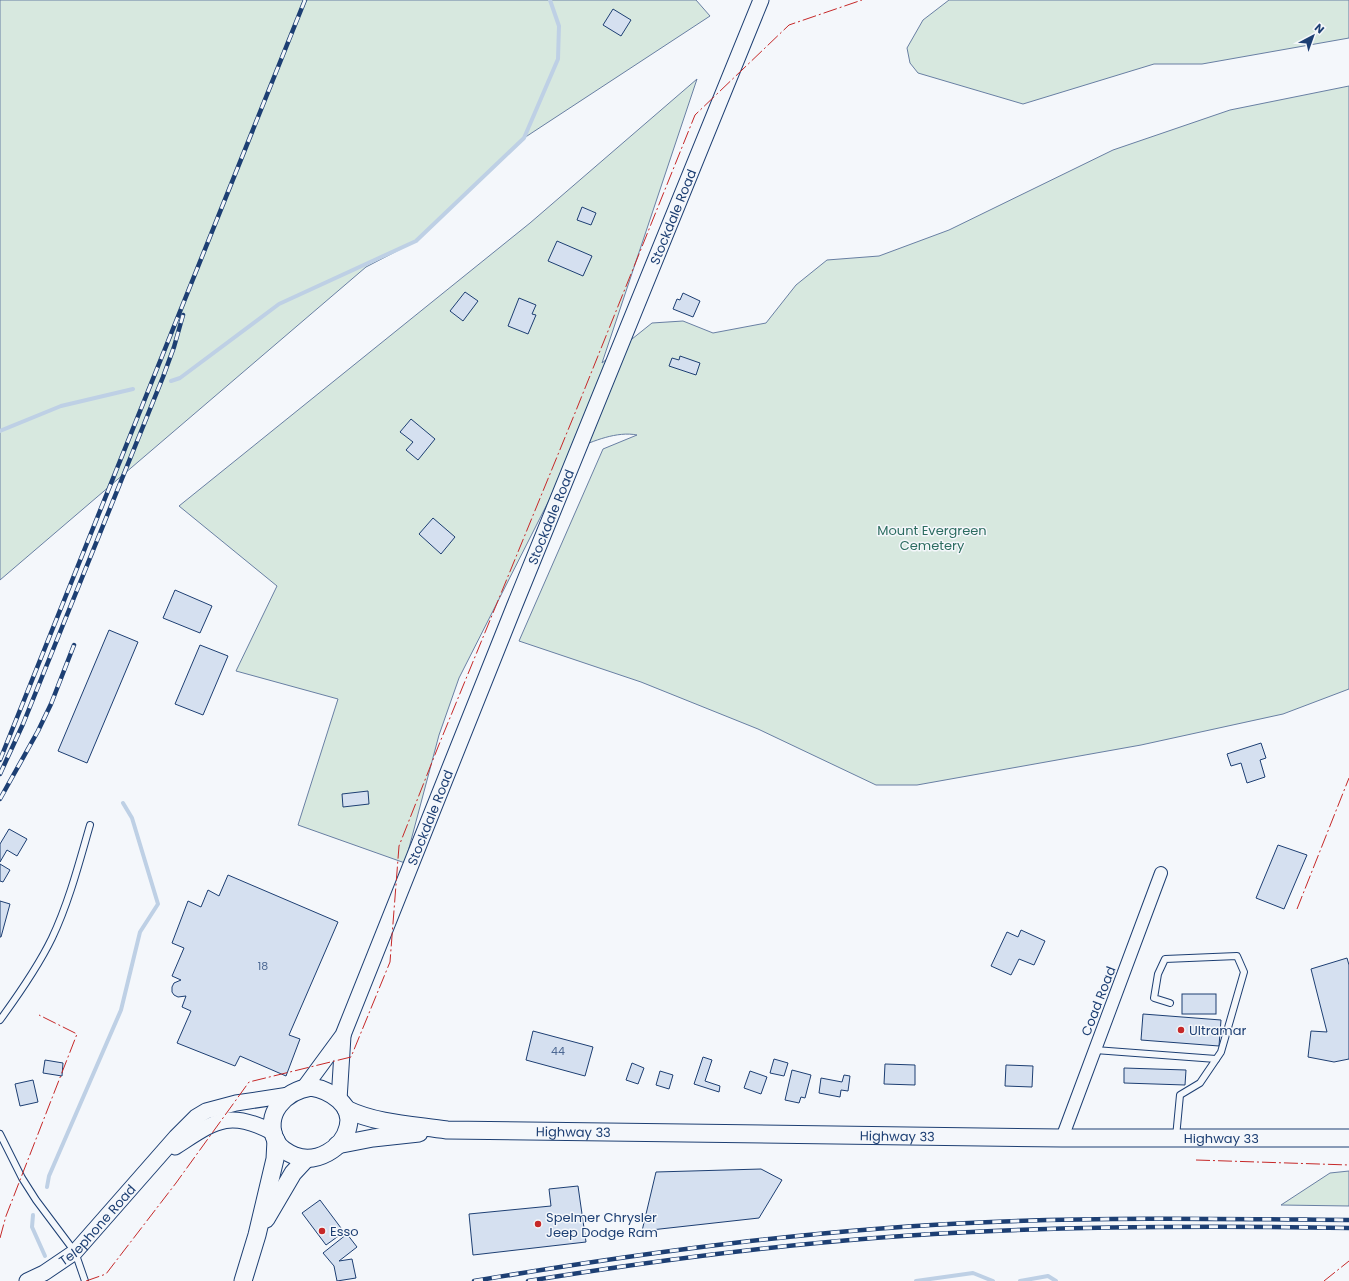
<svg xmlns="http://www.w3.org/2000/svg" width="1349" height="1281" font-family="Poppins,sans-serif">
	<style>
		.green { fill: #d7e8df; stroke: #687fa3 }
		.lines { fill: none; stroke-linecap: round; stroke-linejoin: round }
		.stream { stroke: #bed0e5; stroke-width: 4 }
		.building { fill: #d5e0f0; stroke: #1d3f73 }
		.service-casing { stroke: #1d3f73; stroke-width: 8 }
		.minor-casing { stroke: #1d3f73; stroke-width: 14 }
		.tertiary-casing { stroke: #1d3f73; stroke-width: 17 }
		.secondary-casing { stroke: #1d3f73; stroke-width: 19 }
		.service { stroke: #f4f7fb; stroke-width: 6 }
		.minor { stroke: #f4f7fb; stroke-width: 12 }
		.tertiary { stroke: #f4f7fb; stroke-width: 15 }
		.secondary { stroke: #f4f7fb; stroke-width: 17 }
		.rail-casing { stroke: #1d3f73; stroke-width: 4.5 }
		.rail { stroke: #f4f7fb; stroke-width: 3; stroke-dasharray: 9; stroke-linecap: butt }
		.power { stroke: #c62828; stroke-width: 1; stroke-dasharray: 14 3 2 3; stroke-linecap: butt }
		.poi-dot { fill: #c62828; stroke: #f4f7fb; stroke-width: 1.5 }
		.labels { text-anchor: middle; stroke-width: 3; stroke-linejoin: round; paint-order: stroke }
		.number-label { font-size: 11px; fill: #4b6792 }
		.street-label { font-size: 13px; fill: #1d3f73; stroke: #f4f7fb }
		.park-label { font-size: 13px; fill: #2c6c60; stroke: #f4f7fb }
		.poi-label { font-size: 13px; fill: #1d3f73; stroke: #f4f7fb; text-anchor: start }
	</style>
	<rect width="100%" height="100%" fill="#f4f7fb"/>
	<g class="green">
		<polygon points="0,0 696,0 710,16 524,138 416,241 366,267 0,580"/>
		<polygon points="949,0 1349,0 1349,38 1202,64 1154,64 1023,104 918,73 910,63 907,48 923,20"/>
		<path d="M 697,79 L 602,363 L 652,323 L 683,321 L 713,333 L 766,323 L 796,285 L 827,260 L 879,256 L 949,230 L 1113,150 L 1230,110 L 1349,86 L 1349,689 L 1283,714 L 1141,745 L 917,785 L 876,785 L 758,729 L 641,682 L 519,641 L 603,449 L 637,435 C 617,431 593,441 575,449 L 459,678 L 439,735 L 405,863 L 298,825 L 338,699 L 236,671 L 277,586 L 179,506 L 530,223 Z"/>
		<polygon points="1349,1171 1349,1206 1281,1205 1330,1173"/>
	</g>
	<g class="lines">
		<g class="stream">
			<polyline points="171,381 180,378 279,304 416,241 524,138 558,59 559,26 550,0"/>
			<polyline points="0,431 61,406 133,389"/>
			<polyline points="47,1187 49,1176 121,1010 140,932 158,904 132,818 123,803"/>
			<polyline points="33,1215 32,1227 45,1256"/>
			<polyline points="916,1281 973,1273 993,1281"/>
			<polyline points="1020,1281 1048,1276 1056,1281"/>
		</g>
	</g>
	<g class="building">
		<polygon points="613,9 631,20 621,36 603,25"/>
		<polygon points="582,207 596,213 591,225 577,220"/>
		<polygon points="557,241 592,256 583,276 548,261"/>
		<polygon points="465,292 478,301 463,321 450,311"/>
		<polygon points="683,293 700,301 693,317 673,309 677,299 680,300"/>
		<polygon points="519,298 536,305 532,314 536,315 528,334 508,326"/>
		<polygon points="680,356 700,363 696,375 669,366 672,358 679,360"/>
		<polygon points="411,419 435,439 418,460 406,450 413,442 400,432"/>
		<polygon points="433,518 455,537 441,554 419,534"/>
		<polygon points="175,590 212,606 200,633 163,618"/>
		<polygon points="109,630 138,642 87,763 58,751"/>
		<polygon points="200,645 228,656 203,715 175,704"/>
		<polygon points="1261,743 1266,758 1260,760 1265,777 1247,783 1241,763 1231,766 1227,754"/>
		<polygon points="368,791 369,804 343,807 342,794"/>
		<polygon points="9,829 27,839 17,856 7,850 0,862 0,844"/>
		<polygon points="1278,845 1307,855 1284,909 1256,898"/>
		<polygon points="0,864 10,870 3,882 0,881"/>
		<polygon points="228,875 338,922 289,1035 300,1039 286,1076 240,1056 235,1066 177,1043 191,1011 182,1007 186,996 178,997 174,995 172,992 172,987 174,983 181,980 172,976 184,948 172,943 188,901 201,907 208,890 219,896"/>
		<polygon points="0,901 10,904 1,937 0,937"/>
		<polygon points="1021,930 1045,941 1034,965 1019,959 1011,975 991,966 1007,932 1018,937"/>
		<polygon points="1347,958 1349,965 1349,1059 1334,1062 1308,1057 1311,1031 1327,1032 1311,969"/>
		<rect x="1182" y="994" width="34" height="20"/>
		<polygon points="1143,1014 1221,1020 1219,1046 1141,1040"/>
		<polygon points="533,1031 593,1047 585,1076 526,1060"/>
		<polygon points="703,1057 712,1060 705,1081 720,1086 719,1092 694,1084"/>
		<polygon points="774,1059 788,1063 784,1076 770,1073"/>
		<polygon points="45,1060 63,1063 62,1076 43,1073"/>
		<polygon points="632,1063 644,1068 638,1084 626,1080"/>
		<polygon points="885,1064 915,1065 915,1085 884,1084"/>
		<polygon points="1006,1065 1033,1066 1032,1087 1005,1086"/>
		<polygon points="1124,1068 1186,1070 1185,1085 1124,1083"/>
		<polygon points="792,1070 811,1075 805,1098 801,1097 799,1103 785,1100"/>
		<polygon points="660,1071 673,1075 669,1089 656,1085"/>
		<polygon points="750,1071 767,1077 761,1094 744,1088"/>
		<polygon points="844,1075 850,1076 848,1091 841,1090 840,1097 819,1093 821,1078 842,1082"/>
		<polygon points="33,1080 38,1102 20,1106 15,1084"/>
		<polygon points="761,1169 782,1180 759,1218 642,1231 656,1172"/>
		<polygon points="578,1186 586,1242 473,1255 469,1214 551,1206 549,1189"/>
		<polygon points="320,1200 344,1232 326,1245 302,1213"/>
		<polygon points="347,1234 357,1247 339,1261 352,1259 356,1278 337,1281 334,1266 323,1253"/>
	</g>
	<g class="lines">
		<g class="service-casing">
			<g id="service">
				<polyline points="1170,1003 1154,998 1158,974 1165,959 1237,956 1244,972 1221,1052 1200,1083 1180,1095 1176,1137"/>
				<path d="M 0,1020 C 19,994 38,967 52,938 C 69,902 79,863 90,825"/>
				<polyline points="1095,1050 1216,1059"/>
				<polyline points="0,1134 22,1178 36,1200 75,1252 85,1281"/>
			</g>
		</g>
		<g class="minor-casing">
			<polyline id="minor" points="1062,1138 1161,873"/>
		</g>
		<g class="tertiary-casing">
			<g id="tertiary">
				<path id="s1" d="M 304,1088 L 343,1035 L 514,607 L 761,0"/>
				<polyline points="339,1100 343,1036"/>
				<path d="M 175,1147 C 214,1122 228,1108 274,1133"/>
				<path id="s2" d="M 27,1281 L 44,1273 L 75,1252 L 176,1137 L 196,1117 L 206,1111 L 236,1103 L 289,1095"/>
			</g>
		</g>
		<g class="secondary-casing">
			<g id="secondary">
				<path d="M 311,1087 C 330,1090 354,1105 348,1127 C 343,1149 316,1164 295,1156 C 288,1153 280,1149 276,1141 C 263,1114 285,1091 311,1087 Z"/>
				<path id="s3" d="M 346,1109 C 377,1124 413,1125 447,1130 L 1062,1138 L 1349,1138"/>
				<polyline points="337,1145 373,1138 419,1133"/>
				<polyline points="266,1219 293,1173 306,1159"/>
				<polyline points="243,1281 257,1235 275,1159 276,1140"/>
			</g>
		</g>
		<use href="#service" class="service"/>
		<use href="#minor" class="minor"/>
		<use href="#tertiary" class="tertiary"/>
		<use href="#secondary" class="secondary"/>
		<g class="rail-casing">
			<g id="rail">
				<polyline points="0,760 305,0"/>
				<polyline points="0,774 23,724 163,377 174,347 183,315"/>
				<polyline points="0,799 38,731 51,704 74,645"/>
				<path d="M 474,1281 C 646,1252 817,1229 991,1222 C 1111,1217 1230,1219 1349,1220"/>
				<path d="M 528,1281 C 682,1256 837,1237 993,1231 C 1111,1226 1230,1226 1349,1228"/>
			</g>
		</g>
		<use href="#rail" class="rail"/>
		<g class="power">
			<polyline points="1297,909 1349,778"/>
			<polyline points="1196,1160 1349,1165"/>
			<polyline points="0,1238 6,1216 77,1034 39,1015"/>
			<polyline points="86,1281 106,1274 176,1183 249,1082 351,1057 390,962 399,846 438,747 575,413 695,115 789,25 862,0"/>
			<polyline points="1324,1281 1349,1261"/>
		</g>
	</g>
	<g class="poi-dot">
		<circle cx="1181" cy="1030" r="4"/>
		<circle cx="538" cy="1224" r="4"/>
		<circle cx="322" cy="1231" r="4"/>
	</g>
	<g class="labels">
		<g class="number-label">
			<text x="263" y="970">18</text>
			<text x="558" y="1055">44</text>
		</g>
		<g class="street-label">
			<text dy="5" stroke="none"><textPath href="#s1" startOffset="948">Stockdale Road</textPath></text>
			<text dy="5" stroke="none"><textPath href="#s1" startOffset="624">Stockdale Road</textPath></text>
			<text dy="5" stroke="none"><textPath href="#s1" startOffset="300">Stockdale Road</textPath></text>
			<text transform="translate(1098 1001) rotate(-69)" y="5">Coad Road</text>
			<text dy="5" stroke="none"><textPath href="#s3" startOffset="230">Highway 33</textPath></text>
			<text dy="5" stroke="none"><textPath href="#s3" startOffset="554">Highway 33</textPath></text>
			<text dy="5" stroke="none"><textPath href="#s3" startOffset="878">Highway 33</textPath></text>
			<text dy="5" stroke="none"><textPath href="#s2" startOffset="91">Telephone Road</textPath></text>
		</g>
		<g class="park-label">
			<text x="932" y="535">Mount Evergreen<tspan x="932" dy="15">Cemetery</tspan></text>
		</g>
		<g class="poi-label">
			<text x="1189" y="1035">Ultramar</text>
			<text x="546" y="1222">Spelmer Chrysler<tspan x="546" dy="15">Jeep Dodge Ram</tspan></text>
			<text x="330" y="1236">Esso</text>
		</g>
	</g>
	<g transform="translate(1313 36) rotate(41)" stroke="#f4f7fb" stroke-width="3" paint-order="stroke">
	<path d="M0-3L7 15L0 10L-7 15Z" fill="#1d3f73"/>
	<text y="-6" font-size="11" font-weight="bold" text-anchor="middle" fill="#1d3f73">N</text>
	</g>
</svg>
